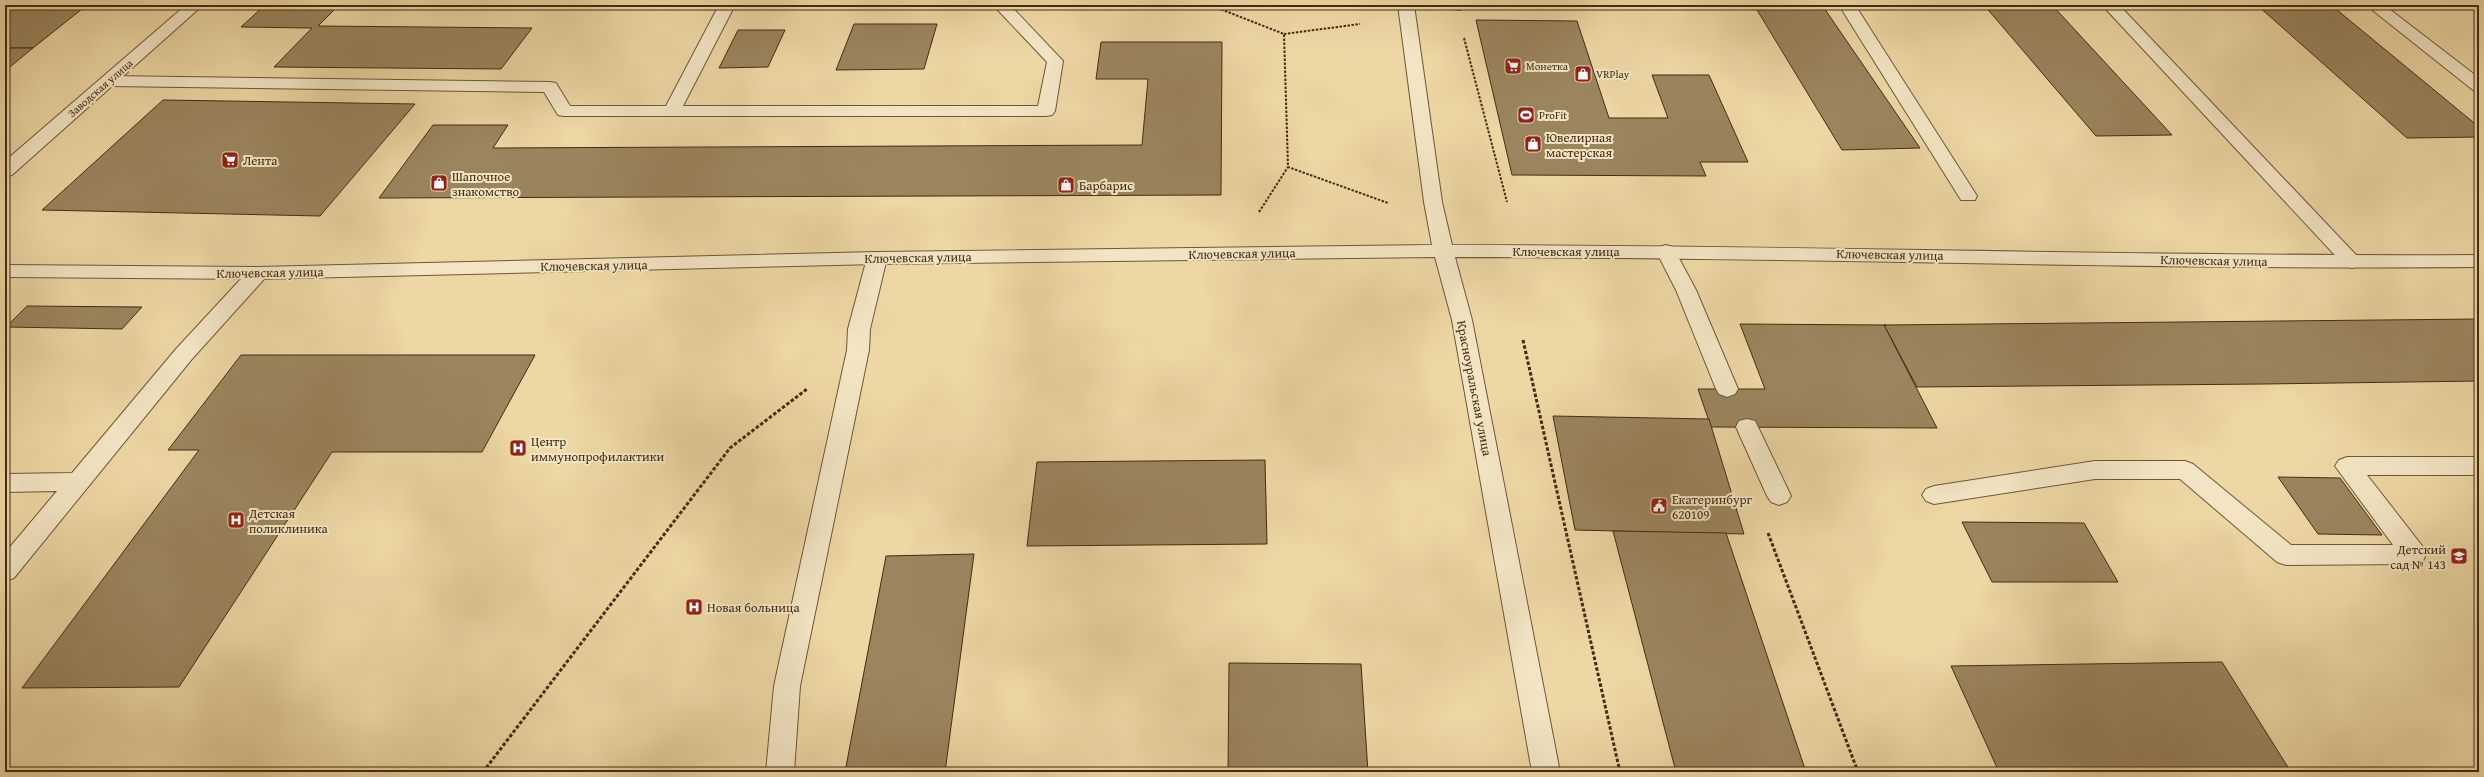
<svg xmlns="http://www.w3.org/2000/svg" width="2484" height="777" font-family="'Gentium Book Plus',serif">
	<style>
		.building { fill: #9b855e; stroke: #432c12 }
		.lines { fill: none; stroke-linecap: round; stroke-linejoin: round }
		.service-casing { stroke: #6e5737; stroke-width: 2 }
		.minor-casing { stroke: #6e5737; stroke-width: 2 }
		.tertiary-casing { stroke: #6e5737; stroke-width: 2 }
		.path-far1 { stroke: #432c12; stroke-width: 2; stroke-dasharray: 2.5 1.5; stroke-linecap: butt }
		.path { stroke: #432c12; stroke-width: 3; stroke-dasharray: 3.5 2; stroke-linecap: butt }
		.service { fill: #f3e5c4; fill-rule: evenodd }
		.minor { fill: #f3e5c4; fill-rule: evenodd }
		.tertiary { fill: #f3e5c4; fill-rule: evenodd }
		.labels { text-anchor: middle; stroke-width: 4; stroke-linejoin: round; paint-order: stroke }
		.far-poi-label { font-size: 11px; fill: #432c12; stroke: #f3e5c4; text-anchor: start }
		.far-street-label { font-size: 11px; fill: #432c12; stroke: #f3e5c4 }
		.poi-label { font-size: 13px; fill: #432c12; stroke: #f3e5c4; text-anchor: start }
		.street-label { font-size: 13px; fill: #432c12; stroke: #f3e5c4 }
	</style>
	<rect width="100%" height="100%" fill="#edd7a5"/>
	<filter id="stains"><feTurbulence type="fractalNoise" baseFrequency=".005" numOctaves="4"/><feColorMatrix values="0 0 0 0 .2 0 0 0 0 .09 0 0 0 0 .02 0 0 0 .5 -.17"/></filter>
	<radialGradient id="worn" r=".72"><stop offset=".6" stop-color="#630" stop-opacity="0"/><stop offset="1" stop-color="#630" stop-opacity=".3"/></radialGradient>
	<g class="building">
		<polygon points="5,5 87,5 33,48 5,48"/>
		<polygon points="265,5 339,5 318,26 532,28 501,69 274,67 312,28 241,27"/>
		<polygon points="1754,5 1822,5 1920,148 1842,150"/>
		<polygon points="1984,5 2052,5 2172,135 2096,136"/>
		<polygon points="2257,5 2331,5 2479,127 2479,137 2407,138"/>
		<polygon points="1476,20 1577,21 1609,118 1668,118 1652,75 1709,75 1748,162 1700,162 1706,176 1512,175"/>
		<polygon points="854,24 937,24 924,69 836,70"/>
		<polygon points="738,30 785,30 768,67 719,68"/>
		<polygon points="1101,42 1222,42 1221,195 379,198 433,125 508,125 493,148 1142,145 1148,79 1096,79"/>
		<polygon points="5,48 33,48 5,71"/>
		<polygon points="163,100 415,104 320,216 42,210"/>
		<polygon points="27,306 142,307 122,329 6,327"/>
		<polygon points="2479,319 2479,381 2264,384 1917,387 1884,325"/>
		<polygon points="1740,324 1886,325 1884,325 1937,428 1711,427 1698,389 1765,389"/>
		<polygon points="241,355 535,355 482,452 332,452 179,687 22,688 199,450 168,450"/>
		<polygon points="1553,416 1709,419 1744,534 1575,530"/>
		<polygon points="1265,460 1267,544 1027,546 1037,462"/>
		<polygon points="2278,477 2340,478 2382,535 2318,534"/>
		<polygon points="1962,522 2084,523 2118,582 1992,582"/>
		<polygon points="1613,531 1726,533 1806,772 1676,772"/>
		<polygon points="974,554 945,772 845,772 886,556"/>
		<polygon points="2222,662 2291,772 1999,772 1951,666"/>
		<polygon points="1229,663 1361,664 1368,772 1228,772"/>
	</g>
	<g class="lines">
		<g class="service-casing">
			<g id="service">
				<polygon points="719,5 735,5 683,106 1038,106 1047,62 993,5 1010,5 1063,61 1055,111 1052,115 1046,116 564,116 558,115 544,92 109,86 103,85 101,81 103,77 109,76 550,82 556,83 570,106 666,106"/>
				<polygon points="1446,5 1468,5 1460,10 1448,8"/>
				<polygon points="1839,5 1855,5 1977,196 1975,200 1961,200"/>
				<polygon points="2102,5 2119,5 2359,258 2362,262 2359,266 2352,268 2345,266"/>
				<polygon points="2366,5 2384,5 2479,78 2479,91 2473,90"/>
				<polygon points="1666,245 1673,247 1696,290 1738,389 1735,394 1727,397 1719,394 1716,389 1676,290 1656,251 1659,247"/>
				<polygon points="877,252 884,254 887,258 870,329 869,350 800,686 794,772 766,772 774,686 847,350 848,329 867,258 870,254"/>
				<polygon points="258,267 265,268 268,273 265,278 192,359 14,578 5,581 5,553 57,491 5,492 5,474 72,473 176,349 251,268"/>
				<polygon points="1747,419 1755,421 1758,427 1791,496 1787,502 1779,505 1771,502 1767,496 1736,427 1739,421"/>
				<polygon points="2347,457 2479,457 2479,475 2367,475 2423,547 2426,554 2423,561 2414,564 2286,565 2277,562 2180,479 2095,479 1934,504 1926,501 1922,495 1926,489 1934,486 2095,461 2185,461 2193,464 2291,545 2393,545 2335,466 2339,460"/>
			</g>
		</g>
		<g class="minor-casing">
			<path id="minor" d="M 1398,5 L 1414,5 L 1442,202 L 1452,245 C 1794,245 2137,257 2479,255 L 2479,267 C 2138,270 1796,257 1455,257 L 1472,320 L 1560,772 L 1532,772 L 1452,320 L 1435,257 L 877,264 L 258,279 L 5,277 L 5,265 L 258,267 L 877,252 L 1432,245 L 1424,202 Z"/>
		</g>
		<g class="tertiary-casing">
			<polygon id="tertiary" points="186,5 203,5 12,175 5,177 5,161"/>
		</g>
		<g class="path-far1">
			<polyline points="1210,5 1284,34 1288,167 1388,203"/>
			<polyline points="1284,34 1360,24"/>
			<polyline points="1464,38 1507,202"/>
			<polyline points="1259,212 1288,167"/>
		</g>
		<g class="path">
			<polyline points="1523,340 1620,772"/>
			<polyline points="1768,533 1858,772"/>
			<polyline points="483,772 730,448 807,389"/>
		</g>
		<use href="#service" class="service"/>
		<use href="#minor" class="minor"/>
		<use href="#tertiary" class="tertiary"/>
	</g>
	<defs>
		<g id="supermarket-square" transform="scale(0.9)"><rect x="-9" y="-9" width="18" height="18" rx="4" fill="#8f2418" stroke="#f3e5c4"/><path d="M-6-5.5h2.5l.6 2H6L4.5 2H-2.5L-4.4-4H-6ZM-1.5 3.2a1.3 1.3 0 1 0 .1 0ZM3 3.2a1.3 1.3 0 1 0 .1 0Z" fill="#fff"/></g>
		<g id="shop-square" transform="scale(0.9)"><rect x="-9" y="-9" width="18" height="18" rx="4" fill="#8f2418" stroke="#f3e5c4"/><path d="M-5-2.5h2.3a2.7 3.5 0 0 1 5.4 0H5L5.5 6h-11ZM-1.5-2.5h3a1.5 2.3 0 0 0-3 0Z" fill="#fff"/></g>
		<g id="stadium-square" transform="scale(0.9)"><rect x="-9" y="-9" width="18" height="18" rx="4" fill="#8f2418" stroke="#f3e5c4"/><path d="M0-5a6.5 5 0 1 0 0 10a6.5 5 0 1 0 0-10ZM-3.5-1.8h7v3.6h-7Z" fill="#fff"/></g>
		<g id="hospital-square" transform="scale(0.9)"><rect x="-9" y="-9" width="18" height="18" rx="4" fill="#8f2418" stroke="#f3e5c4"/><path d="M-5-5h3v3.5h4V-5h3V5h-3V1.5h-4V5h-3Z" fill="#fff"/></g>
		<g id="civic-square" transform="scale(0.9)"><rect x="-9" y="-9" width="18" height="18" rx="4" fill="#8f2418" stroke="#f3e5c4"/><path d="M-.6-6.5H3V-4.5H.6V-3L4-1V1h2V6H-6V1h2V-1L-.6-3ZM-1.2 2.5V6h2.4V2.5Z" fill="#fff"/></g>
		<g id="school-square" transform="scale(0.9)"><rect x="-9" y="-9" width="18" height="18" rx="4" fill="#8f2418" stroke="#f3e5c4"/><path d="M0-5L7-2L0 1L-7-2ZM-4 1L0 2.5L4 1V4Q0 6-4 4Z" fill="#fff"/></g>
	</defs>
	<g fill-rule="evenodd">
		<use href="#supermarket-square" x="1513" y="66"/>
		<use href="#shop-square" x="1583" y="74"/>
		<use href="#stadium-square" x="1526" y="115"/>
		<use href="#shop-square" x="1533" y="144"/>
		<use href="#supermarket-square" x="230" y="160"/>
		<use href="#shop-square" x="439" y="183"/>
		<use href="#shop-square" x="1066" y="185"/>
		<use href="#hospital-square" x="518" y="448"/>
		<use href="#civic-square" x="1659" y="506"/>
		<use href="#hospital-square" x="236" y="520"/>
		<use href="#school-square" x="2459" y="556"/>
		<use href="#hospital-square" x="694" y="607"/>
	</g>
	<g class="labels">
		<g class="far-poi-label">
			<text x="1526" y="70">Монетка</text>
			<text x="1596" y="78">VRPlay</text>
			<text x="1539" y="119">ProFit</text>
		</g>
		<g class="far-street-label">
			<text transform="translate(100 88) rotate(-41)" y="4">Заводская улица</text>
		</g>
		<g class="poi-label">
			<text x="1546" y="142">Ювелирная<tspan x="1546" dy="15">мастерская</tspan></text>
			<text x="243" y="165">Лента</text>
			<text x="452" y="181">Шапочное<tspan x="452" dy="15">знакомство</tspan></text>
			<text x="1079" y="190">Барбарис</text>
			<text x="531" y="446">Центр<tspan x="531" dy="15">иммунопрофилактики</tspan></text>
			<text x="1672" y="504">Екатеринбург<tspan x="1672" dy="15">620109</tspan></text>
			<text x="249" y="518">Детская<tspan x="249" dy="15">поликлиника</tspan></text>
			<text x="2446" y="554" text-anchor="end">Детский<tspan x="2446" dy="15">сад № 143</tspan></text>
			<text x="707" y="612">Новая больница</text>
		</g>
		<g class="street-label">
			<text x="1566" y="256">Ключевская улица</text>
			<text transform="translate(1242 253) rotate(-1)" y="5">Ключевская улица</text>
			<text transform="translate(1890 254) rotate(1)" y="5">Ключевская улица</text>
			<text transform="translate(918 257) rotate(-1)" y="5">Ключевская улица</text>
			<text transform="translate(2214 260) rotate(1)" y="5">Ключевская улица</text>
			<text transform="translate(594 265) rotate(-1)" y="5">Ключевская улица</text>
			<text transform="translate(270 272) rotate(-1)" y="5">Ключевская улица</text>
			<text transform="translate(1475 388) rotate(79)" y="5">Красноуральская улица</text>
		</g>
	</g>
	<rect width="2484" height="777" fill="none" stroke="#edd7a5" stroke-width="20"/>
	<rect x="6" y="6" width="2472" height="765" fill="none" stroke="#432c12" stroke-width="2"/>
	<rect x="10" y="10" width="2464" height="757" fill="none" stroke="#432c12"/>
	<rect width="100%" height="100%" filter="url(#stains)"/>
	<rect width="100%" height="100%" fill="url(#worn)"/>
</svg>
